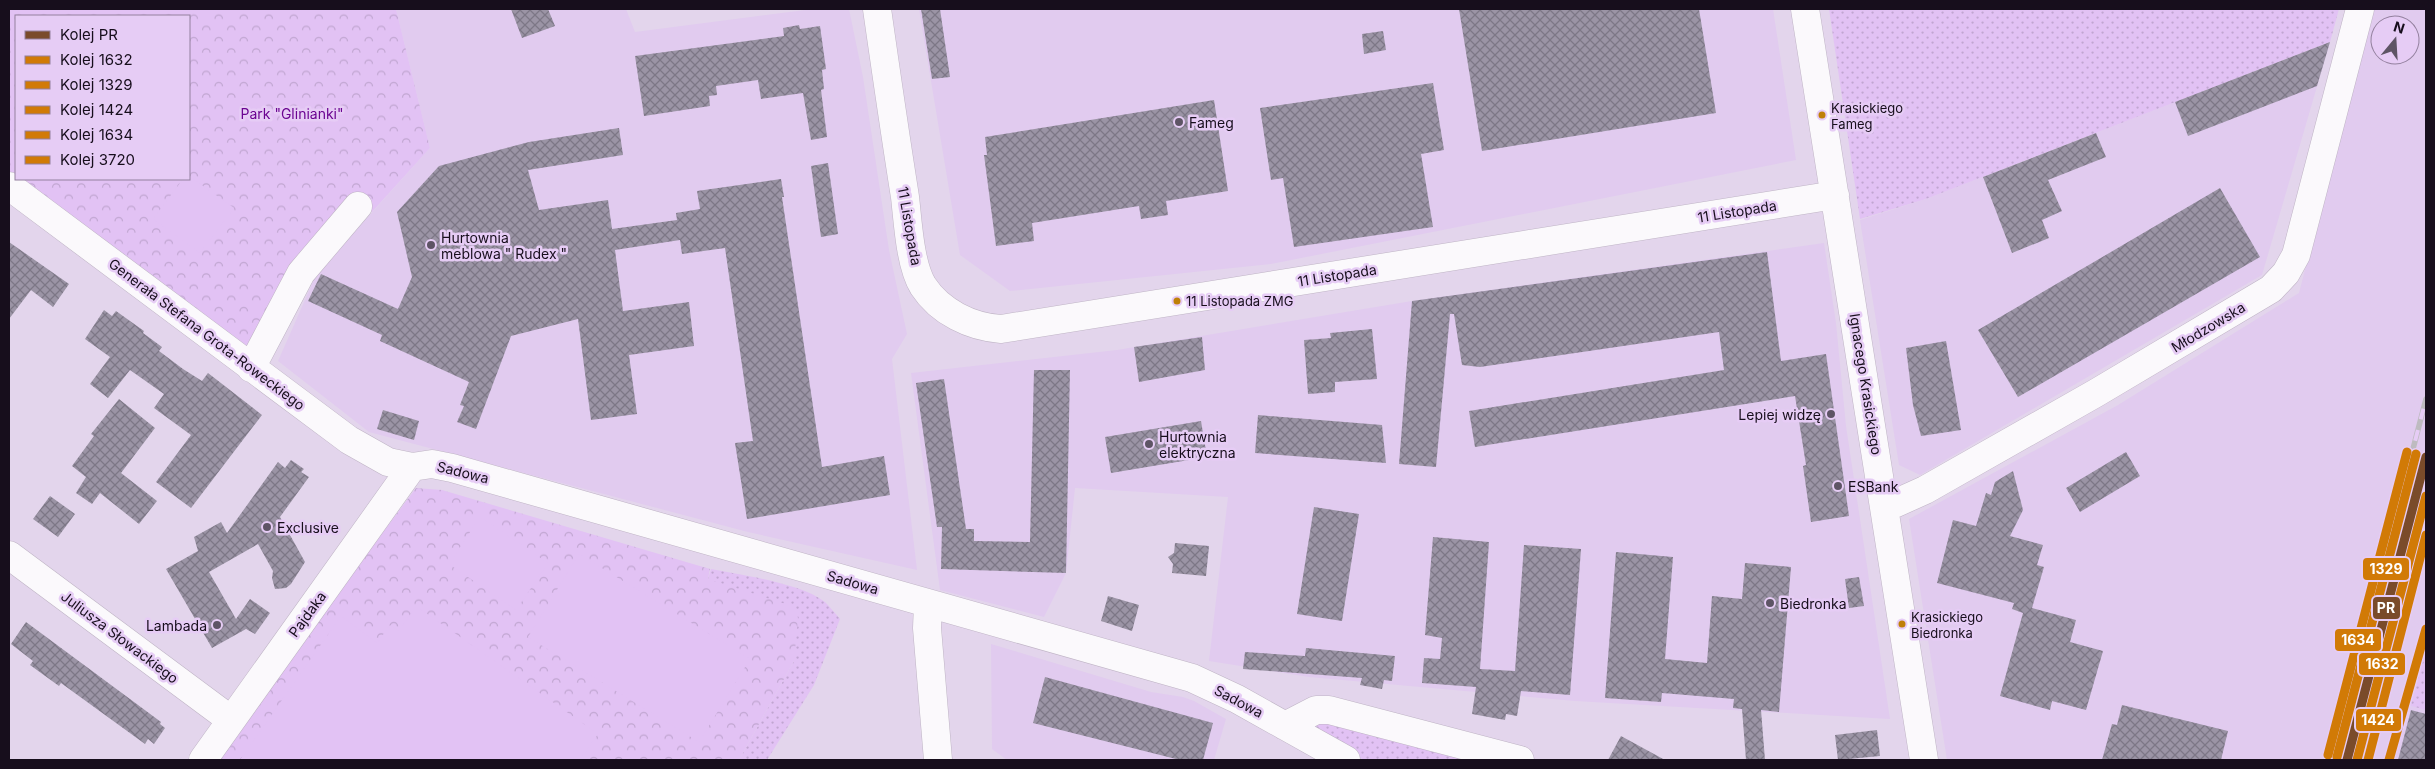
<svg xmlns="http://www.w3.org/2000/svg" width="2435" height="769" viewBox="0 0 2435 769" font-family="Inter,sans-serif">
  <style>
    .built { fill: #e1cbef; fill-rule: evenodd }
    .grass { fill: url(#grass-dots) }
    .park { fill: url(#park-crowns); fill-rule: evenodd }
    .pitch { fill: #e2c2f4 }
    .building { fill: url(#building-cross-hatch) }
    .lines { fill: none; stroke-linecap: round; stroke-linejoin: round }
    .minor-casing { stroke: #bfb4c5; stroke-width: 29 }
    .minor { stroke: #fbf9fc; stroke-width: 28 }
    .rail-casing { stroke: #bebbc0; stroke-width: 5.5 }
    .rail { stroke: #e6ccf5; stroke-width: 4; stroke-dasharray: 11; stroke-linecap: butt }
    .rail-1-casing { stroke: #e6ccf5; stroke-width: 12 }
    .rail-2-casing { stroke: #e6ccf5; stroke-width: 12 }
    .rail-3-casing { stroke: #e6ccf5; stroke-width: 12 }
    .rail-4-casing { stroke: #e6ccf5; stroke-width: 12 }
    .rail-5-casing { stroke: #e6ccf5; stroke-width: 12 }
    .rail-6-casing { stroke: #e6ccf5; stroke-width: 12 }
    .rail-1 { stroke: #7a4b2a; stroke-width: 9 }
    .rail-2 { stroke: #d17a06; stroke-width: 9 }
    .rail-3 { stroke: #d17a06; stroke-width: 9 }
    .rail-4 { stroke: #d17a06; stroke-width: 9 }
    .rail-5 { stroke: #d17a06; stroke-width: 9 }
    .rail-6 { stroke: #d17a06; stroke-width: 9 }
    .bus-dot { fill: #bf8007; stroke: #e6ccf5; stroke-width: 2 }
    .poi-dot { fill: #5e5465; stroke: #e6ccf5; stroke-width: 2 }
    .labels { text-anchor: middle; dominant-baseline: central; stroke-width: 5; stroke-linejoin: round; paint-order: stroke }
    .bus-label { font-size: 13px; fill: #170e1c; stroke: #e6ccf5; text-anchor: start }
    .park-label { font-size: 14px; fill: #6b0491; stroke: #e6ccf5 }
    .poi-label { font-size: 14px; fill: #170e1c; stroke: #e6ccf5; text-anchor: start }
    .street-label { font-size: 14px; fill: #170e1c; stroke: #e6ccf5 }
    .line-badge { stroke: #e6ccf5; stroke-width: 2 }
    .badge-label { font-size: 14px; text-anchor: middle; font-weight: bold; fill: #fff }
  </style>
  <defs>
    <pattern id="grass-dots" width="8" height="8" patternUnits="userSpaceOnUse" patternTransform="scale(1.25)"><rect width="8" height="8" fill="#e2c2f4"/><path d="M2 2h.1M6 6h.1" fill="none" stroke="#c1a6d1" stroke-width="1.8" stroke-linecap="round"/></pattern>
    <pattern id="park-crowns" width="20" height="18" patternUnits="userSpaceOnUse" patternTransform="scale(1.25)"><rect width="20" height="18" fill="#e2c2f4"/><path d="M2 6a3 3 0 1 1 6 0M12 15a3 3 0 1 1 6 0" fill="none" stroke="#c1a6d1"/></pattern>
    <pattern id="building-cross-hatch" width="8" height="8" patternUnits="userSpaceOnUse" patternTransform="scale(1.25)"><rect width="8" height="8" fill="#9b94a5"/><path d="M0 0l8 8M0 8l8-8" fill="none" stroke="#7d7786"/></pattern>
  </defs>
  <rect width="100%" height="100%" fill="#e3d5ec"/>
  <path class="built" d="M396,9H626L635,32L813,9H849L863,77L889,250L907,334L892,359L917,570L748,532L369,432L278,361L316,275L430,148Z
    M919,9H1773L1796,160L1271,264L1010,291L960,255Z
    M2372,9H2426V760H1947L1909,519L2118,405L2299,293ZM2380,25H2410V55H2380Z
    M2330,42L2262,275L1920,475L1899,465L1860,220L1926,199Z
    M1824,243L1836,323L1846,426L1890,719L1575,701L1309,677L1209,661L1228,497L1075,488L1066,573L1044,617L940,590L911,373L1117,350L1412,301Z
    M991,644L1151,692L1183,697L1194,701L1226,719L1214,760H1007L992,749Z"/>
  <path class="grass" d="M1829,9H2339L2330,42L1926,199L1860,219Z
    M711,569C741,575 801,583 825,602C830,607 835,613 840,619L814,685L767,760H739L794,661L708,579Z
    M2426,637V710L2408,705Z
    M1317,720L1494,760H1364L1317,733L1315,726Z"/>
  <path class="park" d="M9,9H396L430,148L372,212L352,198L249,360L9,174ZM16,16H189V179H16Z
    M416,488L442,490L710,569L708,579L795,607L798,618L794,661L739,760H220L340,590Z"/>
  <path class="pitch" d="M189,176L234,208L200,253L153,219L183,179H189Z
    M480,517L548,563L516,610L449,564Z
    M579,554L750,659L699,742L528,637Z
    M416,606L598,734L580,760H240L341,616L377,643L390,625L399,631Z"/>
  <path class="building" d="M511,9H548L555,26L522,38Z
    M921,9H940L950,77L932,79Z
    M1459,9H1699L1716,113L1482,151Z
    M799,25L800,29L820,26L826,69L822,70L824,89L821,90L827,137L811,140L803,93L761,99L758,80L716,86L717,95L709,96L710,106L644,116L635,56L784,36L783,28Z
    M1383,31L1386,50L1364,54L1362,34Z
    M2330,42L2317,86L2188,136L2175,102Z
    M1433,83L1444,150L1421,154L1433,227L1294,247L1283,178L1271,180L1260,108Z
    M1214,100L1228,191L1166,201L1168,215L1141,219L1139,206L1032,223L1034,241L996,246L984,155H987L985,137Z
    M619,128L623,155L528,170L539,210L608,200L612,229L677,220L676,213L700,209L697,191L781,179L784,197H782L822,467L884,456L890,495L747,519L735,443L753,441L725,248L682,254L680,240L615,250L623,311L689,302L694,346L629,355L637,414L591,420L578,319L511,336L476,429L457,422L464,406L460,405L469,382L380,341L382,335L308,301L321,274L398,309L412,277L397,212L439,166L529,142Z
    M2096,133L2106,157L2048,180L2062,211L2042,220L2049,238L2012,253L1983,177Z
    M828,163L838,234L821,237L811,166Z
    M2220,188L2260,257L2018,397L1978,330Z
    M9,242L69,284L53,307L31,290L9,319Z
    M1767,252L1781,361L1826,354L1849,516L1811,522L1803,466L1806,465L1795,396L1475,447L1469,411L1724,370L1719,332L1480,367L1462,365L1454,314H1450L1436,467L1399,464L1412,301Z
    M104,310L112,316L116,311L144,331L143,333L162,347L159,351L183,369L202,381L208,373L262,415L191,508L156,482L191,435L154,408L164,394L130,370L108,398L90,384L110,357L85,339Z
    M1372,329L1377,379L1335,382V392L1308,394L1304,340L1331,338L1330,333Z
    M1202,337L1205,370L1139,382L1134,347Z
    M1946,341L1961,430L1921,436L1913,405L1906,348Z
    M1034,370H1070L1066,573L941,569L942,527H937L916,383L944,379L966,529H974V541L1030,542Z
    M119,399L155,428L121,473L157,501L139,524L100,493L92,504L76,493L86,477L72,466L94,436L91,434Z
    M383,410L419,421L414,440L377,429Z
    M1258,415L1382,425L1386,463L1255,453Z
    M1201,421L1207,457L1111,473L1105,437Z
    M2126,452L2140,476L2080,512L2066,488Z
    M291,460L304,469L301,472L309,477L280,517L305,562L291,584L286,588L275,589L272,578L273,571L258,544L209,572L236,619L250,599L270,613L255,634L246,629L212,648L166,569L198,551L194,537L221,522L227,533L278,462L285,468Z
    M2013,471L2023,510L2010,536L2043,545L2037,565L2044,567L2032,608L2076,620L2070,642L2103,651L2086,710L2052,701L2050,710L2000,696L2023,613L2012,609L2014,603L1937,583L1953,520L1976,526L1986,493L1991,495L1995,482Z
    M50,496L75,514L58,537L33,519Z
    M1314,507L1359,514L1342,621L1297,614Z
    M1433,537L1489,542L1480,669L1515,671L1524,545L1581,549L1570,695L1521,691L1517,716L1506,714L1505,720L1472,714L1476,687L1422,683L1424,658L1440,659L1442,638L1425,635Z
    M1175,543L1209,546L1206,576L1172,573L1173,564L1168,557L1174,553Z
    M1616,552L1673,557L1665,659L1707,663L1712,596L1742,599L1745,563L1791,567L1779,712L1761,710L1765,760H1746L1742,709L1733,708L1734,699L1662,693L1661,702L1605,698Z
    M1859,577L1864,606L1849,608L1845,579Z
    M1108,596L1139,605L1132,631L1101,621Z
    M26,622L161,722L160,724L165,728L154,744L148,739L145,744L61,683L59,686L30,665L33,661L11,644Z
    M1306,648L1395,656L1392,681L1384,680L1382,689L1360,685L1362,678L1243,669L1245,652L1305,656Z
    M1045,677L1213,723L1203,760H1180L1033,723Z
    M2122,705L2228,731L2221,760H2102L2112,724L2117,725Z
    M2411,710L2426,714V760H2398Z
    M1877,730L1880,756L1838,760L1835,735Z
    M1621,736L1665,760H1608Z"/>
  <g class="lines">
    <g class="minor-casing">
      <path id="minor" d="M877,9C886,72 895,134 905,197C908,223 910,265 923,286C940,312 971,327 1001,329L1835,195
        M1805,9L1924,760
        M9,186L349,440L388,462L412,467L432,464L452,468L1192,678L1237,699L1346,760
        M251,368L301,273L358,206
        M1885,508L1925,490L2096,393L2271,289L2286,273L2296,255L2360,9
        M9,555L231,720
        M928,604L927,628L938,760
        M1285,726L1316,710H1329L1520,760
        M203,760L412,467"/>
    </g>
    <use href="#minor" class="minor"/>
    <g class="rail-casing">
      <path id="rail" d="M2332,760L2426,399"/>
    </g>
    <use href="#rail" class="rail"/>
    <g class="rail-1-casing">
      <path id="rail-1" d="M2347,760L2426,457"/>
    </g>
    <g class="rail-2-casing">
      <path id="rail-2" d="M2357,760L2426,496"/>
    </g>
    <g class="rail-3-casing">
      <path id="rail-3" d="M2337,757L2416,454"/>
    </g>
    <g class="rail-4-casing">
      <path id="rail-4" d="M2368,760L2426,535"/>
    </g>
    <g class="rail-5-casing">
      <path id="rail-5" d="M2328,755L2407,452"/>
    </g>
    <g class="rail-6-casing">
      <path id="rail-6" d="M2389,760L2426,629"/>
    </g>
    <use href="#rail-1" class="rail-1"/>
    <use href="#rail-2" class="rail-2"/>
    <use href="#rail-3" class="rail-3"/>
    <use href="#rail-4" class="rail-4"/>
    <use href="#rail-5" class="rail-5"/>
    <use href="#rail-6" class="rail-6"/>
  </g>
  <g class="bus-dot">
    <circle cx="1822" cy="115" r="4.5"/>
    <circle cx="1177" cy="301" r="4.5"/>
    <circle cx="1902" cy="624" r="4.5"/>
  </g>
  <g class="poi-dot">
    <circle cx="1179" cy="122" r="5"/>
    <circle cx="431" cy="245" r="5"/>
    <circle cx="1831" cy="414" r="5"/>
    <circle cx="1149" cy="444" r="5"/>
    <circle cx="1838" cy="486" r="5"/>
    <circle cx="267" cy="527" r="5"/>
    <circle cx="1770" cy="603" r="5"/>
    <circle cx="217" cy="625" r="5"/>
  </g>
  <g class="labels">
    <g class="bus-label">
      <text x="1831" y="108">Krasickiego<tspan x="1831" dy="16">Fameg</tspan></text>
      <text x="1186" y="301">11 Listopada ZMG</text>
      <text x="1911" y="617">Krasickiego<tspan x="1911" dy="16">Biedronka</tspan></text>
    </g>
    <g class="park-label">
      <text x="292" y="113">Park "Glinianki"</text>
    </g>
    <g class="poi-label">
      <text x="1189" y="122">Fameg</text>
      <text x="441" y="237">Hurtownia<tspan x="441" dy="16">meblowa " Rudex "</tspan></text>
      <text x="1821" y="414" text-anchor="end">Lepiej widzę</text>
      <text x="1159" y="436">Hurtownia<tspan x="1159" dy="16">elektryczna</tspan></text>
      <text x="1848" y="486">ESBank</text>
      <text x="277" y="527">Exclusive</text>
      <text x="1780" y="603">Biedronka</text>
      <text x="207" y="625" text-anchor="end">Lambada</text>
    </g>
    <g class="street-label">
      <text transform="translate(1737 211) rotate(-9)">11 Listopada</text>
      <text transform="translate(910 226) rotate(80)">11 Listopada</text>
      <text transform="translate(1337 275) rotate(-9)">11 Listopada</text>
      <text transform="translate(2208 327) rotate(-31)">Młodzowska</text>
      <text transform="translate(207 334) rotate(37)">Generała Stefana Grota-Roweckiego</text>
      <text transform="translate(1866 384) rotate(81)">Ignacego Krasickiego</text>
      <text transform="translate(463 472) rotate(14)">Sadowa</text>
      <text transform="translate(853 582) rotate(16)">Sadowa</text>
      <text transform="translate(307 614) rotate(-54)">Pajdaka</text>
      <text transform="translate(120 637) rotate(37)">Juliusza Słowackiego</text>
      <text transform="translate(1239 701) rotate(28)">Sadowa</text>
    </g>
  </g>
  <g class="line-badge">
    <rect x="2362" y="557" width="48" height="24" rx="5" fill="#d17a06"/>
    <rect x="2372" y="596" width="29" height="24" rx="5" fill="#7a4b2a"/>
    <rect x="2334" y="628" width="48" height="24" rx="5" fill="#d17a06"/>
    <rect x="2358" y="652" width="48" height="24" rx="5" fill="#d17a06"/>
    <rect x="2355" y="708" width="47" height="24" rx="5" fill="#d17a06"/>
  </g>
  <g class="badge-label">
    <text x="2386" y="574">1329</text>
    <text x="2386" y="613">PR</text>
    <text x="2358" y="645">1634</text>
    <text x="2382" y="669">1632</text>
    <text x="2378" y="725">1424</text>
  </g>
  <rect width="2435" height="769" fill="none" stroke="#170e1c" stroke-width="20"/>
  <rect x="15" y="15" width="175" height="165" fill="#e6ccf5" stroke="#93809e"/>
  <rect x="25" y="31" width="25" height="8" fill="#7a4b2a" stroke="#93809e"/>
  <text x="60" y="40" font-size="15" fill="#170e1c">Kolej PR</text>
  <rect x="25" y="56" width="25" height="8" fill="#d17a06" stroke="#93809e"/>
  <text x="60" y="65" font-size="15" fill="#170e1c">Kolej 1632</text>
  <rect x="25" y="81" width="25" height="8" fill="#d17a06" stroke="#93809e"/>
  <text x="60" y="90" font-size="15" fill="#170e1c">Kolej 1329</text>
  <rect x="25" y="106" width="25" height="8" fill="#d17a06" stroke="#93809e"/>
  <text x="60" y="115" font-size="15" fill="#170e1c">Kolej 1424</text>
  <rect x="25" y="131" width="25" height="8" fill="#d17a06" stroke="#93809e"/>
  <text x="60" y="140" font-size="15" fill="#170e1c">Kolej 1634</text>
  <rect x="25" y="156" width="25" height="8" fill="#d17a06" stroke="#93809e"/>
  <text x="60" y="165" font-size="15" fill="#170e1c">Kolej 3720</text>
  <g transform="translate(2395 40) rotate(18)"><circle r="24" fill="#e6ccf5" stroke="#93809e"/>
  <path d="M0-4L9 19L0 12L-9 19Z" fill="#5e5465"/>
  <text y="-8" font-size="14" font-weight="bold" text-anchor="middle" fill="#170e1c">N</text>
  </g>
</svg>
